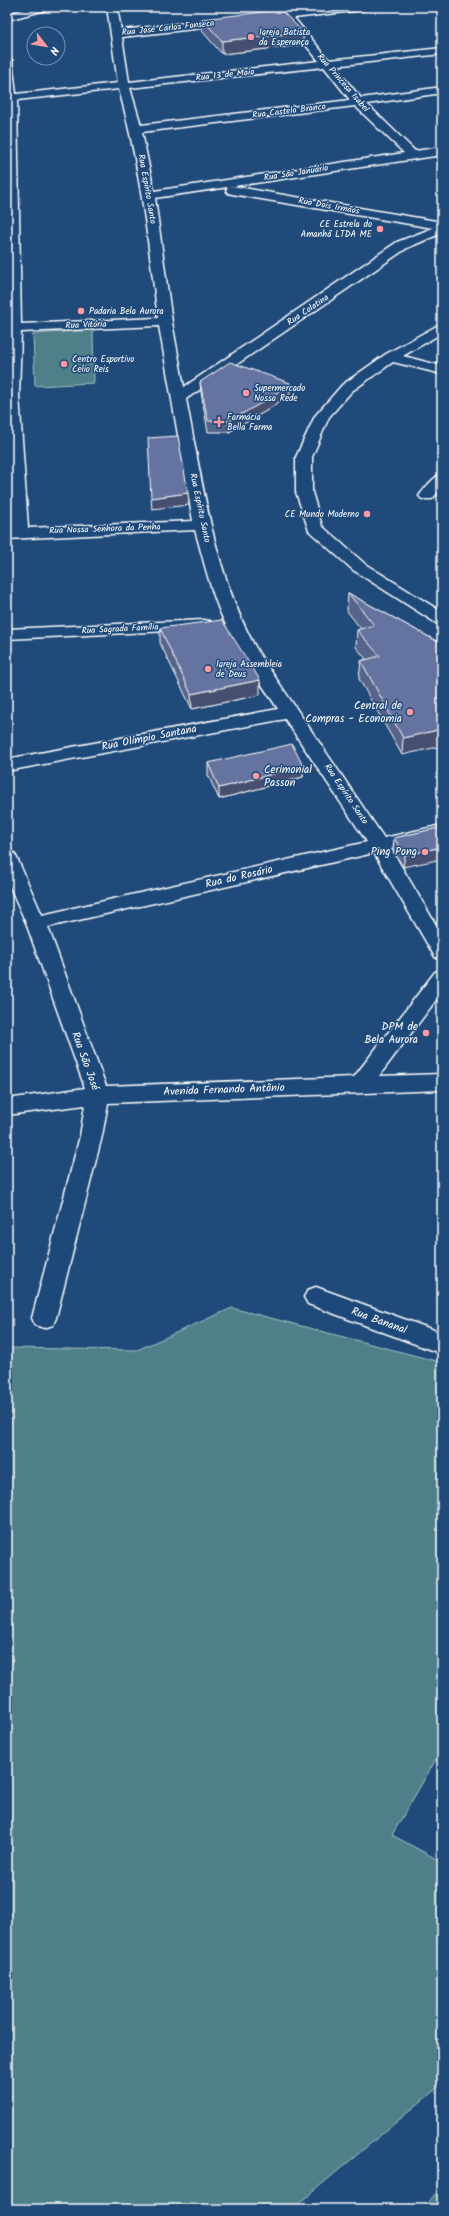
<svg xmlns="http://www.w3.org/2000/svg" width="449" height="2216" viewBox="0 0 449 2216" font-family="Kalam,sans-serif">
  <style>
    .green { fill: #50808a; stroke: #a8c0c4 }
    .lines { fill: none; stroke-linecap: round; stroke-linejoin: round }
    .minor-casing { stroke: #fff; stroke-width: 3 }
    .minor { fill: #1f4a7a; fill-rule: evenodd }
    .wall { fill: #57638a; stroke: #fff }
    .shaded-wall { fill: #475070; stroke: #fff }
    .building { fill: #6573a0; stroke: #fff }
    .poi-dot { fill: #ff9aa2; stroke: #1f4a7a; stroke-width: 1.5 }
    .labels { text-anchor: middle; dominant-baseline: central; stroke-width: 3; stroke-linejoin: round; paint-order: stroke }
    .far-street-label { font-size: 9px; fill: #fff; stroke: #1f4a7a }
    .far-poi-label { font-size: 9px; fill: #fff; stroke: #1f4a7a; text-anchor: start }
    .poi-label { font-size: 11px; fill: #fff; stroke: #1f4a7a; text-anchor: end }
    .street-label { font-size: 11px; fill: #fff; stroke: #1f4a7a }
  </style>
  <rect width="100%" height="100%" fill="#1f4a7a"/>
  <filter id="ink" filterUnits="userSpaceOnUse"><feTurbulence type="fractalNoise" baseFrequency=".025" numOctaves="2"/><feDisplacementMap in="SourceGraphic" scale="8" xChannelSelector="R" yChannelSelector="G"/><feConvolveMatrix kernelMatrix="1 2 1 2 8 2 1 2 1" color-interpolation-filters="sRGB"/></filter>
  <g filter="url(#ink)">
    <path class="green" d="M93,330L94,383L35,386L33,334Z
      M232,1308L440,1362L442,1367V1749L392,1835L442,1862V2084L292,2209H7V1348L137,1350Z
      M442,2187V2209H421Z"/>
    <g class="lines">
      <g class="minor-casing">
        <path id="minor" d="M34,7H51L50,9L7,20V14Z
          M107,7H117L121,30L280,13V10L284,9L289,12L335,7H368L363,10L294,18L329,60L442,48V54L334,66L361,98L442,87V93L367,104L415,151L442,147V155L155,198L172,322L184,387L397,242L433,228L232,194L228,193L226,190L228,187L232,186L442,222V233L407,248L186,399C203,486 214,574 258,652L384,838L442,825V837L391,849L442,935V959L435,957L374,853L48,927L106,1086L354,1077L435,972L442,970V992L379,1076L442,1074V1090L108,1103L102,1136L56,1318L53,1325L44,1328L35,1325L32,1318L80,1136L85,1105L7,1115V1099L85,1088L26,923L7,880V852L14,853L17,858L42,915L367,842L285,719L7,771V759L278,709C260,681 239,654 225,623C211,594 204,561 195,530L7,539V529H12L7,436V57L12,60L16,94L118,83ZM284,19L319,61L129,82L122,37ZM324,67L350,100L141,125L130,88ZM119,89C140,165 148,241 158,318L21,324L17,100ZM355,106L404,153L154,191L142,132ZM159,326L193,521L28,528L19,395L21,332Z
          M442,323V333L403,356L442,366V374L393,362L352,391L329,417L312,457V492L322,526L365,564L442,612V624L436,623L353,570L309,531L296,492V457L315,416L342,385L386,354Z
          M442,474V488L432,499H422L419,496C425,488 433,477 442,474Z
          M204,620L210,621L212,625L210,629L7,639V629Z
          M316,1287L442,1333V1354L308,1304L304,1297L308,1290Z"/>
      </g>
      <use href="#minor" class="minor"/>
    </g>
    <path class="wall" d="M202,19L303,32V45L222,54L202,31Z
      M200,382L290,394L266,411L229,432H208L201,393Z
      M348,593L442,644L402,755L359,679L361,661L366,659L356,647L357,630L361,629L347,611Z
      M160,628L260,695L192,709L160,643Z
      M208,763L303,766V777L219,799L208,775Z
      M442,827L403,867L393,850L394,838Z"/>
    <path class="shaded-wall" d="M303,32V45L222,54V41Z
      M290,383V394L266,411L229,432V421Z
      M188,493L189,505L152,509L151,498Z
      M260,680V695L192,709L191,694Z
      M442,729V746L402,755L403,738Z
      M303,766V777L219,799V788Z
      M442,847V859L403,867L405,855Z"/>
    <path class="building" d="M281,10L303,32L222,41L202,19Z
      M230,362L290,383L267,400L229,421H208L200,382Z
      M178,436L188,493L151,498L148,438Z
      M348,593L442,644V729L403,738L361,661L380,656L357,630L374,625Z
      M222,620L260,680L191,694L160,628Z
      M292,744L303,766L219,788L208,763Z
      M442,827V847L405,855L394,838Z"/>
  </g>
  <g class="poi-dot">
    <circle cx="251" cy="37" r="4"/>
    <circle cx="380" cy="229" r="4"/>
    <circle cx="81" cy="311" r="4"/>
    <circle cx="64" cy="364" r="4"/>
    <circle cx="246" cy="393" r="4"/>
    <path d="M217 416h4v4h4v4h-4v4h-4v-4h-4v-4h4z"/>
    <circle cx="367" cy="514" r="4"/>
    <circle cx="208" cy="669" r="4"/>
    <circle cx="410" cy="712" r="4"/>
    <circle cx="256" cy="776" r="4"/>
    <circle cx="425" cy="852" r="4"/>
    <circle cx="426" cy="1033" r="4"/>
  </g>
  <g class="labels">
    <g class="far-street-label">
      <text transform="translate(168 28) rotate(-6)">Rua José Carlos Fonseca</text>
      <text transform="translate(225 75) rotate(-6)">Rua 13 de Maio</text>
      <text transform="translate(343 83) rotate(49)">Rua Princesa Isabel</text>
      <text transform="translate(289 111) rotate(-7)">Rua Castelo Branco</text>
      <text transform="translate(296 173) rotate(-9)">Rua São Januário</text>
      <text transform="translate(147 189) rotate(80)">Rua Espírito Santo</text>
      <text transform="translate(329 206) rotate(10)">Rua Dois Irmãos</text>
      <text transform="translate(308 310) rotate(-34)">Rua Colatina</text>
      <text transform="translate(86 325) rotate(-2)">Rua Vitória</text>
      <text transform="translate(200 508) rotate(78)">Rua Espírito Santo</text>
      <text transform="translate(105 529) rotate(-2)">Rua Nossa Senhora da Penha</text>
      <text transform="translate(120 629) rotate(-3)">Rua Sagrada Família</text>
      <text transform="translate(346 794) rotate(56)">Rua Espírito Santo</text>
    </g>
    <g class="far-poi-label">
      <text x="259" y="32">Igreja Batista<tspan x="259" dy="10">da Esperança</tspan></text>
      <text x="372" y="224" text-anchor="end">CE Estrela do<tspan x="372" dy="10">Amanhã LTDA ME</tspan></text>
      <text x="89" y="311">Padaria Bela Aurora</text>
      <text x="72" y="359">Centro Esportivo<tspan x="72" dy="10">Celio Reis</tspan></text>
      <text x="254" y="388">Supermercado<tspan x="254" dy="10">Nossa Rede</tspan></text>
      <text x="227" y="417">Farmácia<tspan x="227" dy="10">Bella Farma</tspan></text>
      <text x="359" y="514" text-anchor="end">CE Mundo Moderno</text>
      <text x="216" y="664">Igreja Assembleia<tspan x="216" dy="10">de Deus</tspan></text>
    </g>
    <g class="poi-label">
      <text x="402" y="706">Central de<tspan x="402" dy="13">Compras - Economia</tspan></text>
      <text x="264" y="770" text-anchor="start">Cerimonial<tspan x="264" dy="13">Passon</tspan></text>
      <text x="417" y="852">Ping Pong</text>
      <text x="418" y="1027">DPM de<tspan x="418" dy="13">Bela Aurora</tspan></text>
    </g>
    <g class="street-label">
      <text transform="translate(149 738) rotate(-11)">Rua Olímpio Santana</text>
      <text transform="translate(239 877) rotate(-13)">Rua do Rosário</text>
      <text transform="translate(85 1061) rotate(70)">Rua São José</text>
      <text transform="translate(224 1090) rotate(-2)">Avenida Fernando Antônio</text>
      <text transform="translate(379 1321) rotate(20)">Rua Bananal</text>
    </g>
  </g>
  <rect width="449" height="2216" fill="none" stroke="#1f4a7a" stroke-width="24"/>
  <rect x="12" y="12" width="425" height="2192" fill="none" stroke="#fff" stroke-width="1.5" filter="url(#ink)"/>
  <g transform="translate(46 46) rotate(121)"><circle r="19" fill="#1f4a7a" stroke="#7992af"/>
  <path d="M0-3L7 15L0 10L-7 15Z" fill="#ff9aa2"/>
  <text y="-6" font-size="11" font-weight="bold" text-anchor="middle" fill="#ffffff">N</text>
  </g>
</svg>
